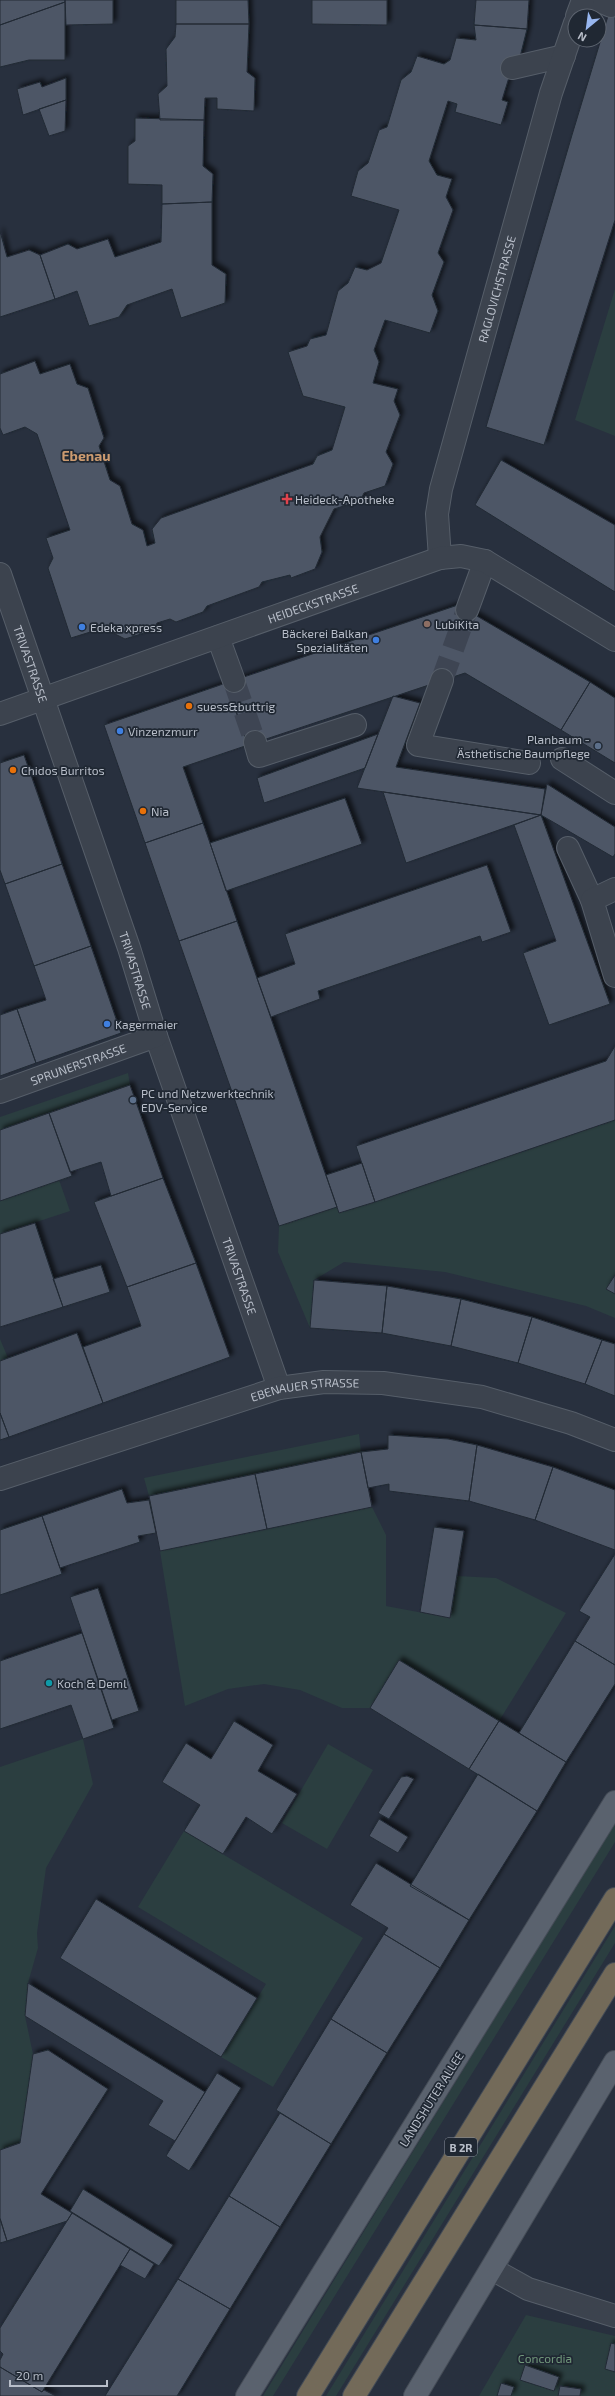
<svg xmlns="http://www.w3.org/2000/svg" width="615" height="2396" viewBox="0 0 615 2396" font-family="'Exo 2',sans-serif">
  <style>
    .green { fill: #2b3e40 }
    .building { fill: #4e5766; stroke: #222a35; filter: url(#shadow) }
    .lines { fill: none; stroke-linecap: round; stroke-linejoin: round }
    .minor-tunnel { stroke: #3e4553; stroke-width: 22; stroke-dasharray: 22 11; stroke-linecap: butt }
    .minor-casing { stroke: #565e69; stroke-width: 24 }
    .major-casing { stroke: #454c57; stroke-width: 24 }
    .highway-casing { stroke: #434b56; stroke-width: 24 }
    .minor { stroke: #3c434e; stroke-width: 22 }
    .major { stroke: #5a626e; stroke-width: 22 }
    .highway { stroke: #736a59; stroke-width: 22 }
    .health-dot { fill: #e0444e; stroke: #202833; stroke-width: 1.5 }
    .education-dot { fill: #8d6e63; stroke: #202833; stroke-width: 1.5 }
    .shop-dot { fill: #3f7fe0; stroke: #202833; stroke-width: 1.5 }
    .food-dot { fill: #e8710a; stroke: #202833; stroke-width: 1.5 }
    .service-dot { fill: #5c6f8a; stroke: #202833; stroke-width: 1.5 }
    .culture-dot { fill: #0f9aa8; stroke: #202833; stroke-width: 1.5 }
    .labels { text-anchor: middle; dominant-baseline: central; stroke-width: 3.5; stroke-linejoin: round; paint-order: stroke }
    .shield { fill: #202833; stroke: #8a919c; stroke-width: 1 }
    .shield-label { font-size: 11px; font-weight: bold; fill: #b8bec9 }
    .street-label { font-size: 12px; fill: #b8bec9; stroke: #202833 }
    .poi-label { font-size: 12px; fill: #b8bec9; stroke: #202833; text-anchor: start }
    .park-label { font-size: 12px; fill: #71977b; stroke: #202833 }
    .quarter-label { font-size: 14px; font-weight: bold; fill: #cc9b70; stroke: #202833 }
  </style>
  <defs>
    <filter id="shadow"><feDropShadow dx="3.5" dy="-3.5" stdDeviation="2" flood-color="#0009"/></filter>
  </defs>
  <rect width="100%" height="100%" fill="#28303e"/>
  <path class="green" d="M615,289V436L575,420Z
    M128,1073L130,1085L0,1130V1117Z
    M615,1120V1318L586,1306L445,1272L344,1262L314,1280L310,1328L278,1252L279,1226L337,1207L339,1213L375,1202Z
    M59,1180L70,1211L0,1234V1201Z
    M0,1339L8,1358L0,1361Z
    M359,1434L361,1452L149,1496L144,1478Z
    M372,1507L386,1535V1606L450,1618L457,1576L496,1578L566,1613L499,1721L399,1660L370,1708H342L300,1690L264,1684L228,1689L185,1706L160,1551Z
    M83,1739L93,1784L46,1868L37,1933L38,1948L28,1983L25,2016L33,2054L20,2143L0,2150V1767Z
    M328,1744L373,1770L327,1849L282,1823Z
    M615,1822V1842L273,2396H263Z
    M184,1831L363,1938L273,2087L221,2057L266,1984L138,1907Z
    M615,1926V1943L336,2396H326Z
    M526,2315L615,2336V2396H479Z"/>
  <path class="building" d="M0,0H65V2L0,25Z
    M65,0H113V24L66,25Z
    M176,0H248L249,24H176Z
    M312,0H387V25L312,24Z
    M476,0H529L527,29L474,25Z
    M615,0V220L544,445L486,427L572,135L611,6Z
    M65,2V60H29L0,67V25Z
    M176,24H249L247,72L255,78L254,111L217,109V98H205L204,120H160L158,94L167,86L166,49L175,37Z
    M474,25L527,29L520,57L515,58L502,100L508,102L501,125L455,112L457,104L448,101L429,161L437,175L452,179L446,197L453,210L438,253L444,262L432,295L438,311L430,333L385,320L374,350L379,362L373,383L398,389L394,401L400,415L386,452L393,464L385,486L364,493L360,501L334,509L320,537L322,552L315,569L291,578L290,575L262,582L259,587L207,606L203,612L176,622L170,619L157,623L154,630L125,639L103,628L71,638L48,568L53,558L46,538L70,530L37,434L25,427L3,435L0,428V374L35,361L40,374L70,364L77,384L88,388L104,438L99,446L110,480L120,486L132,524L143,530L147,546L155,543L152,529L161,518L313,464L317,456L332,450L345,407L303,396L288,352L307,346L310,339L326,335L338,291L348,283L355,267L367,270L381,263L399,210L351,196L358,171L368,163L379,130L387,127L401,80L411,72L417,56L444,64L450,60L456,38L476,40Z
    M66,78V100L23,115L17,89L40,82L42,87Z
    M66,100L65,131L49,136L39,109Z
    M135,118L204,120L203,166L213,174L212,202L162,204V185L128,184V146L135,141Z
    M212,202V265L226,274L225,303L181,318L172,289L127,305L119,317L89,326L77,291L55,299L40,255L68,244L77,249L108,239L115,257L161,242L162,204Z
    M0,231L7,257L29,250L40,255L55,299L0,317Z
    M501,460L615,525V592L475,505Z
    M458,605L590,682L561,730L465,673L248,745L226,683Z
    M590,682L615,698V763L561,730Z
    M226,683L248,745L183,767L203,823L145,843L104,725Z
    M393,696L420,703L396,767L545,789L541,815L357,788Z
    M378,734L365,768L264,803L257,778Z
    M24,755L62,864L5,884L0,870V763Z
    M547,784L615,827V854L613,857L541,815Z
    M383,792L541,815L406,863Z
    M345,798L362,844L226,891L210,843Z
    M541,815L610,1004L549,1025L523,953L556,941L514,825Z
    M203,823L237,921L179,941L145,843Z
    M62,864L91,946L34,966L5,884Z
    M487,865L511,932L482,942L480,936L318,991L320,999L271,1017L257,978L295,964L285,934Z
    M237,921L337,1207L279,1226L179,941Z
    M91,946L121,1033L36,1063L17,1009L46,1000L34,966Z
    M17,1009L36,1063L0,1076V1015Z
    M615,1046V1120L375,1202L356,1146L606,1061Z
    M130,1085L163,1178L111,1196L101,1162L70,1172L49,1113Z
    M49,1113L72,1176L0,1201V1130Z
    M362,1163L375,1202L339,1213L326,1175Z
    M163,1178L196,1263L127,1287L94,1202Z
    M35,1223L63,1307L0,1327V1234Z
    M196,1263L230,1357L103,1403L83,1347L141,1326L127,1287Z
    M101,1265L110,1292L63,1307L53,1279Z
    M615,1275V1294L606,1289Z
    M314,1280L387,1286L382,1333L310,1328Z
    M387,1286L461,1299L451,1346L382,1333Z
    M461,1299L532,1317L518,1363L451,1346Z
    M532,1317L602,1340L585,1384L518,1363Z
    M77,1333L103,1403L9,1437L0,1413V1361Z
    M602,1340L615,1344V1396L585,1384Z
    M0,1413L9,1437L0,1440Z
    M388,1435L448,1439L477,1445L469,1501L389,1491V1484L368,1488L361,1452L388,1449Z
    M477,1445L553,1467L535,1520L469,1501Z
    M361,1452L372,1507L267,1529L255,1474Z
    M553,1467L615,1490V1550L535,1520Z
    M255,1474L267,1529L160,1551L149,1496Z
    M122,1489L127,1503L149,1500L156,1533L138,1536L140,1542L60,1568L42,1516Z
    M42,1516L62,1574L0,1595V1530Z
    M434,1527L464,1531L450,1618L420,1612Z
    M615,1554V1665L575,1641L590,1617L579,1611Z
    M98,1588L139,1711L112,1720L70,1597Z
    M82,1633L114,1728L83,1739L71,1705L0,1729V1661Z
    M575,1641L615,1665V1684L566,1762L519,1733Z
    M399,1660L499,1721L469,1769L370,1708Z
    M234,1721L273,1745L258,1771L297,1794L272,1834L246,1817L223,1854L184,1831L200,1805L162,1782L186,1743L211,1759Z
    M499,1721L566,1762L537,1811L469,1769Z
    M478,1774L537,1811L469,1920L410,1886Z
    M407,1776L414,1779L389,1819L378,1813L401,1777Z
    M379,1819L408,1837L398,1853L369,1836Z
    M376,1863L469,1920L440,1968L384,1934L388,1928L350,1905Z
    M96,1899L257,1998L221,2057L60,1958Z
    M384,1934L440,1968L387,2053L331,2019Z
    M28,1983L205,2092L175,2141L148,2125L163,2101L25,2016Z
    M331,2019L387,2053L331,2144L276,2110Z
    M48,2050L108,2089L41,2194L72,2213L67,2221L7,2241L0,2218V2150L20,2143L33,2054Z
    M217,2073L241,2088L189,2171L166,2156Z
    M280,2113L331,2144L280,2227L229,2196Z
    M83,2189L173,2245L159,2266L70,2211Z
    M229,2196L280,2227L230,2309L178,2279Z
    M72,2213L130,2249L42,2392L0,2367V2360L3,2354L0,2351V2328Z
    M0,2219L7,2241L0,2243Z
    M130,2249L154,2264L145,2279L120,2265Z
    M178,2279L230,2309L177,2396H105Z
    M611,2343L615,2344V2372L605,2369Z
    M525,2365L559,2377L554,2391L520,2380Z
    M0,2367L42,2392L44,2390L56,2396H0Z
    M501,2383L514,2387L511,2396H497Z
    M560,2386L581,2389L580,2396H558Z"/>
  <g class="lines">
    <path class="minor-tunnel" d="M442,680L467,610
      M234,681L255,742"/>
    <g class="minor-casing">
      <g id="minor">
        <path d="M597,0L611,6"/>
        <path d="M577,16L583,0"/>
        <path d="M512,68L564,56"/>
        <path id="s1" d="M440,558L437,514L441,489L551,93L575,23"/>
        <path id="s2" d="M0,574L129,948L156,1036L279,1388"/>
        <path d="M467,610L485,561"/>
        <path d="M218,637L234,681"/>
        <path d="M442,680L418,745L529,763"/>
        <path id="s3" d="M0,714L440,558L461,556L485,561L615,640"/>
        <path d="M255,742L259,756L355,725"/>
        <path d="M562,759L615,793"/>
        <path d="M568,848L592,900"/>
        <path d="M615,889L592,900L615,976"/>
        <path id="s4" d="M0,1092L156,1036"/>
        <path id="s5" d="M0,1479L279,1388L324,1382L383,1383L482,1397L571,1423L615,1440"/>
        <path d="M492,2269L528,2289L615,2316"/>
      </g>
    </g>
    <g class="major-casing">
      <path id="major" d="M247,2396L615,1802
        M415,2396L615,2062"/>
    </g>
    <g class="highway-casing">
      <path id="highway" d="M308,2396L615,1899
        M354,2396L615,1974"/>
    </g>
    <use href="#minor" class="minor"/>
    <use href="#major" class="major"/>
    <use href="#highway" class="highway"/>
  </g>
  <path class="health-dot" d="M285 493h4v4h4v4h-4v4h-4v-4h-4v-4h4z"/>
  <circle class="education-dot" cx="427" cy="624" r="4"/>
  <g class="shop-dot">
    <circle cx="82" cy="627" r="4"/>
    <circle cx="376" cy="640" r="4"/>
    <circle cx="120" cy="731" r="4"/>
    <circle cx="107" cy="1024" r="4"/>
  </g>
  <g class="food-dot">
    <circle cx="189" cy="706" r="4"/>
    <circle cx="13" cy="770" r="4"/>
    <circle cx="143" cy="811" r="4"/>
  </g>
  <g class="service-dot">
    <circle cx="598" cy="746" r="4"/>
    <circle cx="133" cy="1100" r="4"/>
  </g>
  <circle class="culture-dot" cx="49" cy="1683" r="4"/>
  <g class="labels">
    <rect class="shield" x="445" y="2138" width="32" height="18" rx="3"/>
    <g class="shield-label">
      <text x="461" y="2147">B 2R</text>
    </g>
    <g class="street-label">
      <text stroke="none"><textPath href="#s1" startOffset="277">RAGLOVICHSTRASSE</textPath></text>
      <text stroke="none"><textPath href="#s3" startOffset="332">HEIDECKSTRASSE</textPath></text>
      <text stroke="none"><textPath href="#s2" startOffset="95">TRIVASTRASSE</textPath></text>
      <text stroke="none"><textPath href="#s2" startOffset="419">TRIVASTRASSE</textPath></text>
      <text stroke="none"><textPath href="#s4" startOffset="83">SPRUNERSTRASSE</textPath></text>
      <text stroke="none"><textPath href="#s2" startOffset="742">TRIVASTRASSE</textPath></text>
      <text stroke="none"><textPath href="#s5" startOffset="319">EBENAUER STRASSE</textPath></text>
      <text transform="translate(431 2099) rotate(-58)">LANDSHUTER ALLEE</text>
    </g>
    <g class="poi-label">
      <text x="295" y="499">Heideck-Apotheke</text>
      <text x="435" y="624">LubiKita</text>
      <text x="90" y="627">Edeka xpress</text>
      <text x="368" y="633" text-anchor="end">Bäckerei Balkan<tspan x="368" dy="14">Spezialitäten</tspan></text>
      <text x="197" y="706">suess&amp;buttrig</text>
      <text x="128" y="731">Vinzenzmurr</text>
      <text x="590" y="739" text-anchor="end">Planbaum -<tspan x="590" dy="14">Ästhetische Baumpflege</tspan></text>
      <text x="21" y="770">Chidos Burritos</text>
      <text x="151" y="811">Nia</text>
      <text x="115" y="1024">Kagermaier</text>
      <text x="141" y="1093">PC und Netzwerktechnik<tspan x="141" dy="14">EDV-Service</tspan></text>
      <text x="57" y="1683">Koch &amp; Deml</text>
    </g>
    <g class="park-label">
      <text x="545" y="2358">Concordia</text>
    </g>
    <g class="quarter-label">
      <text x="86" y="455">Ebenau</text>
    </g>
  </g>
  <g transform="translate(587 28) rotate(209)"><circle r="19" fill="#202833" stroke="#5d646f"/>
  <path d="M0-3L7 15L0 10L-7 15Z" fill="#97b6ef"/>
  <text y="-6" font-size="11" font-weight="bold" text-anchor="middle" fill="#b8bec9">N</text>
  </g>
  <path d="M10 2380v6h97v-6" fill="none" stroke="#b8bec9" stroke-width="2"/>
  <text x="16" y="2380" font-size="12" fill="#b8bec9" stroke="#202833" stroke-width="3" paint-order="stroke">20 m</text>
</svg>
